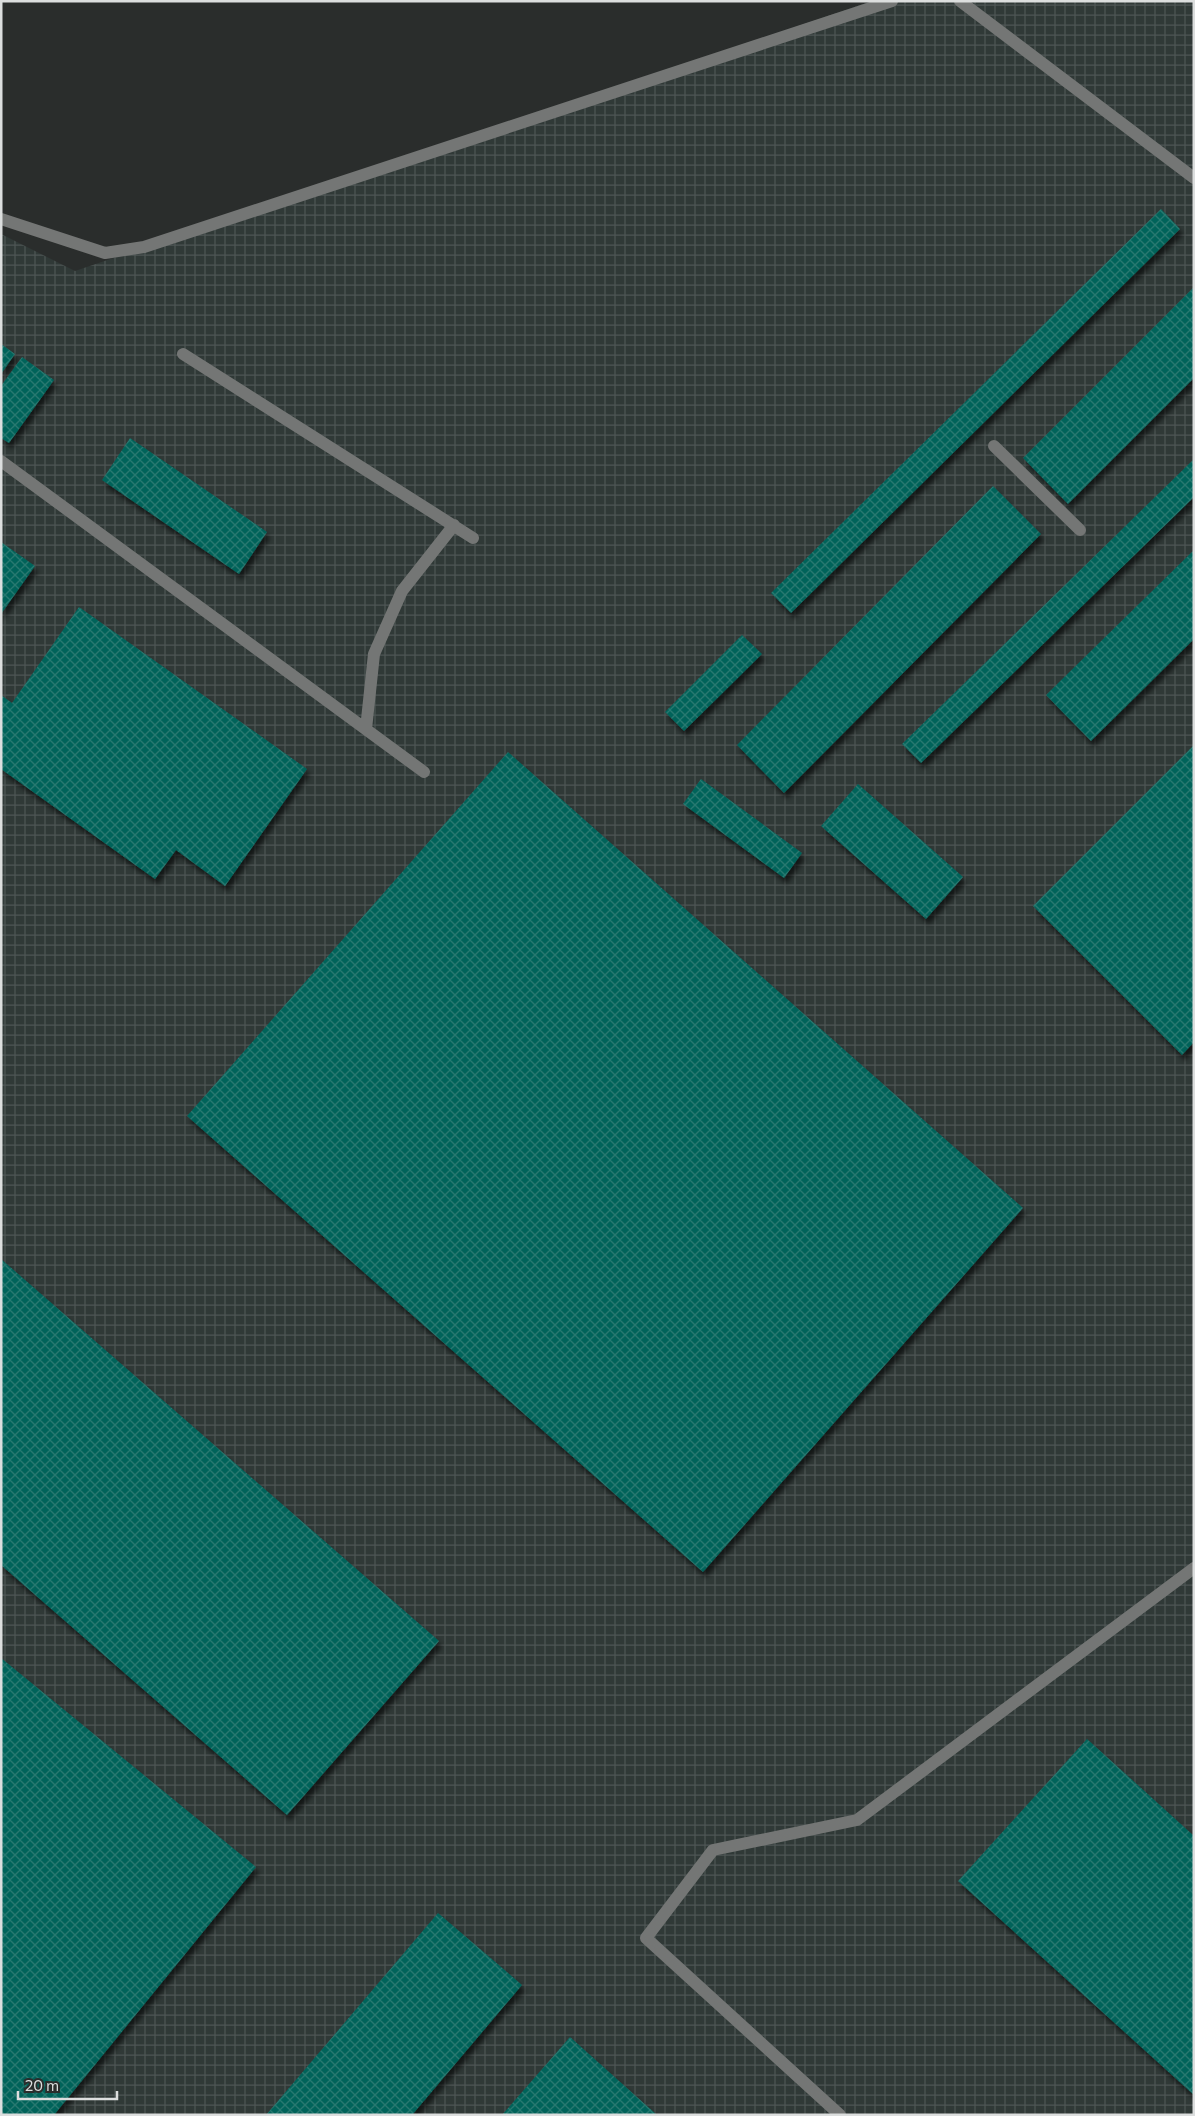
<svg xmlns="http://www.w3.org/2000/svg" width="1195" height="2116" viewBox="0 0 1195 2116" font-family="Commissioner,sans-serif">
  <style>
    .industrial { fill: url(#industrial-grid) }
    .building { fill: url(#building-cross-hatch); filter: url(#shadow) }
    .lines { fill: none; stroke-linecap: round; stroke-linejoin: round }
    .minor { stroke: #747675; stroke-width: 12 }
  </style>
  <defs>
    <pattern id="industrial-grid" width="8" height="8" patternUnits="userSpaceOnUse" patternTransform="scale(1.25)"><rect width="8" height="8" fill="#303937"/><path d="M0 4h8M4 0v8" fill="none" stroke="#4d5554"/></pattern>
    <pattern id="building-cross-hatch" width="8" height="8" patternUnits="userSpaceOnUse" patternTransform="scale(1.25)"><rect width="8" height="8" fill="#03635a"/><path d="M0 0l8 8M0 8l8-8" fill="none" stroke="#277971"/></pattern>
    <filter id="shadow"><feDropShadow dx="3" dy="5.5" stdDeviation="2.5" flood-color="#0009"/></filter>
  </defs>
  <rect width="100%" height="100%" fill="#2a2d2c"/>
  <path class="industrial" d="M872,1H1194V2115H1V234L75,271Z"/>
  <path class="building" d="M1161,209L1180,229L791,613L771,593Z
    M1194,287V378L1068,504L1023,458Z
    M1,344L15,354L1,374Z
    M22,357L54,380L9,443L1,438V386Z
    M130,438L267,532L239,574L102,480Z
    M1194,459V497L921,763L902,744Z
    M993,486L1041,534L784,793L737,745Z
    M1,542L35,566L1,614Z
    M1194,550V639L1091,741L1046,695Z
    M79,607L307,769L225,886L176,850L155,879L1,769V695L12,703Z
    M742,635L762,654L684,731L665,712Z
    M1194,745V1042L1182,1055L1033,906Z
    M508,752L1023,1208L703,1572L187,1116Z
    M701,779L802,853L784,878L683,804Z
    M858,784L963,877L926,919L821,826Z
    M1,1259L439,1641L287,1815L1,1565Z
    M1,1658L256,1867L54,2115H1Z
    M1087,1739L1194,1836V2095L958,1881Z
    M438,1913L522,1985L412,2115H266Z
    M570,2037L657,2115H502Z"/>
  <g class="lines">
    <path class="minor" d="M960,1L1194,178
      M1,219L105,253L144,247L892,1
      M183,354L473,538
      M994,446L1080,530
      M1,461L424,772
      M366,729L374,654L402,591L454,525
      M840,2115L646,1938L713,1850L857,1820L1194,1568"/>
  </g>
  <rect width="1195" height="2116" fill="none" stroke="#dcdede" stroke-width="5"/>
  <path d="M18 2091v8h99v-8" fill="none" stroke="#dcdede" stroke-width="2.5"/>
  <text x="25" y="2091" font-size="15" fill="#dcdede" stroke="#2a2d2c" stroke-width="4" paint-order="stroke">20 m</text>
</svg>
